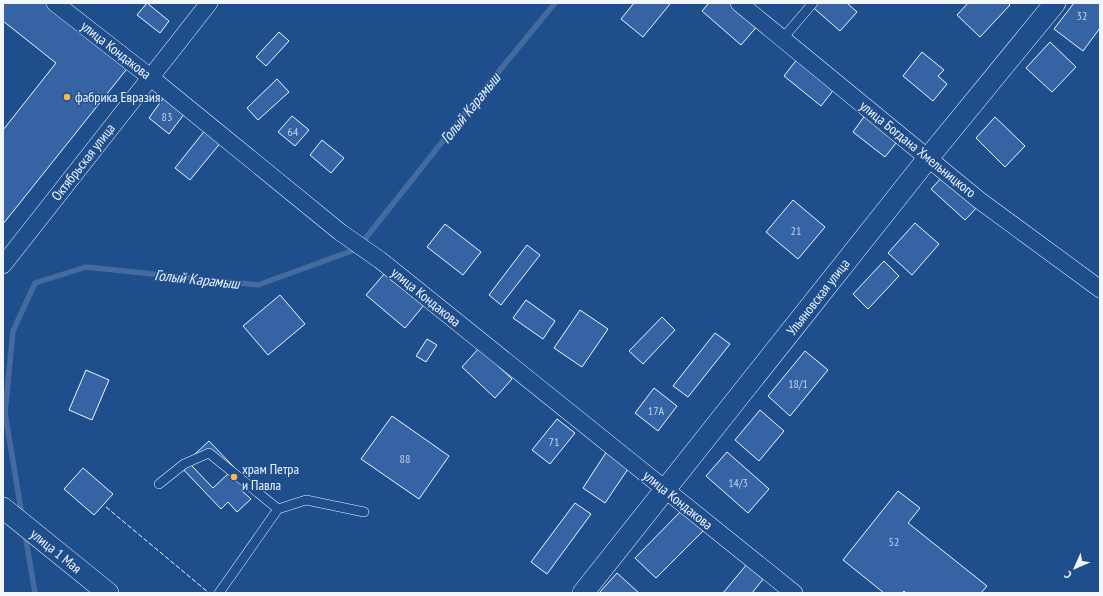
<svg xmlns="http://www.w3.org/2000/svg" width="1103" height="596" viewBox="0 0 1103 596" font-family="'PT Sans Narrow',sans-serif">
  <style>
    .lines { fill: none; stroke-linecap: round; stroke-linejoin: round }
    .stream { stroke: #446ba0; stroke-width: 5.5 }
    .building { fill: #3563a3; stroke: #f2f6ff; fill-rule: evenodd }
    .service-casing { stroke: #f2f6ff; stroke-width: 10 }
    .minor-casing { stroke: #f2f6ff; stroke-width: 18 }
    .tertiary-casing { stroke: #f2f6ff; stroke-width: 22 }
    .service { stroke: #1f4e8c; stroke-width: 9 }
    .minor { stroke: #1f4e8c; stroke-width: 17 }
    .tertiary { stroke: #1f4e8c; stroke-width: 21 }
    .fence { stroke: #f2f6ff; stroke-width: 1; stroke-dasharray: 5 2; stroke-linecap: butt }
    .poi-dot { fill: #ffb74d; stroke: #1f4e8c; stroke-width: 1.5 }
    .labels { text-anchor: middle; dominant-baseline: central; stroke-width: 3; stroke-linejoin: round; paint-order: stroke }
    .number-label { font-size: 12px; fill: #c3d1e8 }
    .street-label { font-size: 14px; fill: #f2f6ff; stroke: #1f4e8c }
    .poi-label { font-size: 14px; fill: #f2f6ff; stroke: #1f4e8c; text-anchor: start }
    .water-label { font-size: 15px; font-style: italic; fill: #f2f6ff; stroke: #1f4e8c }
  </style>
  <rect width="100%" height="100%" fill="#1f4e8c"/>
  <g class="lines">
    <path class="stream" d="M22,516L5,413L13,331L35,283L86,267L258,285L357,249L477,98L555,3
      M25,534L35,593"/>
  </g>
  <path class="building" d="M3,3H62L134,60L3,224V130L56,63L3,21Z
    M147,3L169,21L160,33L137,15Z
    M634,3H669L670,4L643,37L621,19Z
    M709,3H734L759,24L741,45L702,11Z
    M808,3H847L857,12L840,31Z
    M968,3H1008L1010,5L980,37L957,15Z
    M1074,3H1100V28L1083,51L1054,29Z
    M279,32L289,41L266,66L256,57Z
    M1050,42L1076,67L1052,92L1026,68Z
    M922,52L944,70L938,76L947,84L933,101L903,76Z
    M798,58L835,88L821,106L784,76Z
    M277,79L289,92L258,120L247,108Z
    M164,97L185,113L169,134L149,118Z
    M871,107L904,133L885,157L853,132Z
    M292,116L309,130L295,146L278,132Z
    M995,117L1025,146L1005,167L976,138Z
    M206,129L222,141L190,180L175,168Z
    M322,140L344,158L331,173L310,155Z
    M947,172L981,203L965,220L931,189Z
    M793,200L825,227L798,259L766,232Z
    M915,223L939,244L912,275L888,253Z
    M445,224L481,252L463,275L427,247Z
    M527,245L540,255L501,305L489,295Z
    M884,261L899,276L868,309L853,294Z
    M385,273L424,305L405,328L366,295Z
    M280,295L305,324L268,355L243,326Z
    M526,300L555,321L543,339L513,318Z
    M580,310L608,329L582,367L554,348Z
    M662,317L675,330L643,364L629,351Z
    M715,333L730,344L688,397L673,386Z
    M427,339L437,345L426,362L416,356Z
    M479,348L512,379L495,398L462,367Z
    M805,351L828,370L790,416L768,396Z
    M86,370L109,380L92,420L69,410Z
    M654,388L677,406L658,431L635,413Z
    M760,410L784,431L759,461L735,440Z
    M392,416L449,456L419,499L361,459Z
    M557,419L575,433L550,464L532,450Z
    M209,441L249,483L241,490L251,499L237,512L228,502L221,509L181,467ZM208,449L230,472L213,488L191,465Z
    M607,451L630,466L605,503L583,488Z
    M727,452L769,489L748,513L706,476Z
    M83,468L113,494L94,515L64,489Z
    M898,491L920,508L908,523L987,586L981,593H906L904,591L902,593H884L843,560Z
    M575,503L591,514L547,574L531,562Z
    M684,508L705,529L656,578L635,558Z
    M747,564L764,578L752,593H723Z
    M617,573L639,593H599Z"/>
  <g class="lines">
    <g class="service-casing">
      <path id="service" d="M783,38L813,3
        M159,484L184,464L209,453L278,509L219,593
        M278,509L306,500L364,512"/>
    </g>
    <g class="minor-casing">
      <path id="minor" d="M55,3L150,77L340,232L380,260L794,593
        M739,3L979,200L1100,289
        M3,265L209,3"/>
    </g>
    <g class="tertiary-casing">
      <path id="tertiary" d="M3,508L108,593
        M583,593L929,157L1055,3"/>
    </g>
    <use href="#service" class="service"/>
    <use href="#minor" class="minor"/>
    <use href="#tertiary" class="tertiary"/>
    <path class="fence" d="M106,507L209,593"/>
  </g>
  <g class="poi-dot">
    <circle cx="67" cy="97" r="4"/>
    <circle cx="234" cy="477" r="4"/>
  </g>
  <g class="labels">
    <g class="number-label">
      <text x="1082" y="15">32</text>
      <text x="167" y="116">83</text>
      <text x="293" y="131">64</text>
      <text x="796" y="230">21</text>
      <text x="798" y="383">18/1</text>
      <text x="656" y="410">17А</text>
      <text x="554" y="441">71</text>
      <text x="405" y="458">88</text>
      <text x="738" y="482">14/3</text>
      <text x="894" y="541">52</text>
    </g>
    <g class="street-label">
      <text transform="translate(116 50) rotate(38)">улица Кондакова</text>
      <text transform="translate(918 149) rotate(39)">улица Богдана Хмельницкого</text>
      <text transform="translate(83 162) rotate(-52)">Октябрьская улица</text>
      <text transform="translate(426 297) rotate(39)">улица Кондакова</text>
      <text transform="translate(818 297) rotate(-52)">Ульяновская улица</text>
      <text transform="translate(678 500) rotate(39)">улица Кондакова</text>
      <text transform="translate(56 551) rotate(39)">улица 1 Мая</text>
    </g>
    <g class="poi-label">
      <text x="75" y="97">фабрика Евразия</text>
      <text x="242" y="469">храм Петра<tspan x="242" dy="16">и Павла</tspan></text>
    </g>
    <g class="water-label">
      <text transform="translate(470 108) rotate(-51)">Голый Карамыш</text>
      <text transform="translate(197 279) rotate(6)">Голый Карамыш</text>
    </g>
  </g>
  <rect width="1103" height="596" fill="none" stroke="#f2f6ff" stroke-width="8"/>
  <g transform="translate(1075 568) rotate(225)" stroke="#1f4e8c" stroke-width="3" paint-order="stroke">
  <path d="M0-3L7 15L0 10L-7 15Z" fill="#f2f6ff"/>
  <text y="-6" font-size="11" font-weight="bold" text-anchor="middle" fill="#f2f6ff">С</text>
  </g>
</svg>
